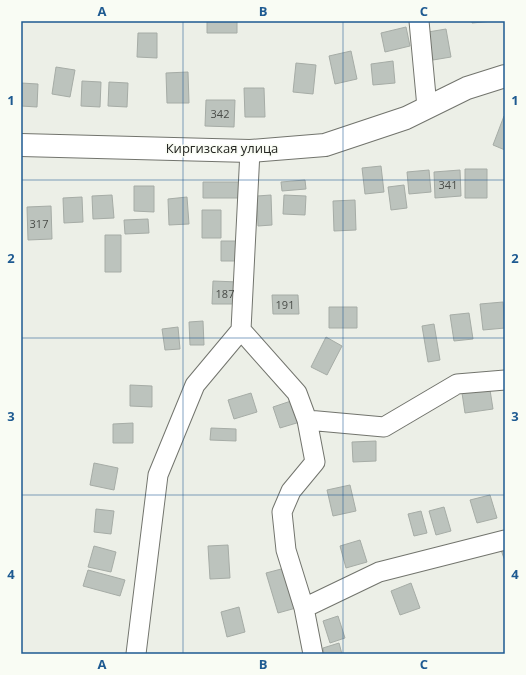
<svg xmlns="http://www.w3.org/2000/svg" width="526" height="675" viewBox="0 0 526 675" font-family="'Open Sans',sans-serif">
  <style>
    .building { fill: #bcc3bd; stroke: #a6aca6 }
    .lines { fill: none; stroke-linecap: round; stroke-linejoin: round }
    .street-casing { stroke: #72746d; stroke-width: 21 }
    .secondary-casing { stroke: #72746d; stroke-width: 24 }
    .street { stroke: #fff; stroke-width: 19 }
    .secondary { stroke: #fff; stroke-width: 22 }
    .grid { fill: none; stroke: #1e5a91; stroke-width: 1; stroke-opacity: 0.55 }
    .labels { text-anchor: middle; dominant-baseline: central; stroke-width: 3; stroke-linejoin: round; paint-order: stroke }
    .number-label { font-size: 11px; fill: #494c48 }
    .street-label { font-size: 13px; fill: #232421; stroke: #f9fcf4 }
    .neatline { fill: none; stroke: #1e5a91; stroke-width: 1.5 }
    .grid-label { font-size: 13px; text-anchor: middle; font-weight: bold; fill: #1e5a91 }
  </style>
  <rect width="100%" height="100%" fill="#ecefe7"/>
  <path class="building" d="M207,21H237V33H207Z
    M472,21H493L472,23Z
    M406,27L410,46L385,52L381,33Z
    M446,29L451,57L433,60L428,32Z
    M138,33H157V58L137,57Z
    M351,51L357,79L335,84L329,56Z
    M393,61L395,83L373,85L371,64Z
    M296,63L316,65L313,94L293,92Z
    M56,67L75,70L70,97L52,94Z
    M188,72L189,103H167L166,73Z
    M82,81L101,82L100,107L81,106Z
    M109,82L128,83L127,107L108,106Z
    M21,83L38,84L37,107L21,106Z
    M244,88H264L265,117H245Z
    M206,100H235L234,127L205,126Z
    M504,116H505V150L493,145Z
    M381,166L384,192L365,194L362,168Z
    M465,169H487V198H465Z
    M429,170L431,192L409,194L407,172Z
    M460,170L461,196L435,198L434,172Z
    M305,180L306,189L282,191L281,182Z
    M203,182H243V198H203Z
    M404,185L407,208L391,210L388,187Z
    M134,186H154V212L134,211Z
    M112,195L114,218L93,219L92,196Z
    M271,195L272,225L258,226L257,196Z
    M284,195L306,196L305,215L283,214Z
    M82,197L83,222L64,223L63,198Z
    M187,197L189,224L169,225L168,199Z
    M355,200L356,230L334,231L333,201Z
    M51,206L52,239L28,240L27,207Z
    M202,210H221V238H202Z
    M148,219L149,233L125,234L124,220Z
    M105,235H121V272H105Z
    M221,241H242L241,261H221Z
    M213,281L238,282L237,304H212Z
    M272,295H298L299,314H273Z
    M503,302L505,328L483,330L480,304Z
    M329,307H357V328H329Z
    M469,313L473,339L454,341L450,315Z
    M203,321L204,345H190L189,322Z
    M434,324L440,360L428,362L422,326Z
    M178,327L180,349L165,350L162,329Z
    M326,337L342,346L327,375L311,367Z
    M130,385L152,386V407L130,406Z
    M490,390L493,409L465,413L462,393Z
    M251,393L257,412L234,419L228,400Z
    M294,400L300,422L280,428L273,407Z
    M133,423V443H113V424Z
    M211,428L236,429V441L210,440Z
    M376,441V461L353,462L352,442Z
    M94,463L118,468L114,490L90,485Z
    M350,485L356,511L333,516L327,490Z
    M490,495L497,518L477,523L470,500Z
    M444,507L451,531L436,535L429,511Z
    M96,509L114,511L111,534L94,532Z
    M421,511L427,533L414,536L408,514Z
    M360,540L367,562L346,568L340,546Z
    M228,545L230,578L210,579L208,546Z
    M94,546L116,552L111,572L88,567Z
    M505,548V561L501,550Z
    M285,568L296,608L278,613L266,573Z
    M88,570L125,580L120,596L83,586Z
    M411,583L420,608L400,615L391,591Z
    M239,607L245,632L227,637L221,612Z
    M338,616L345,638L330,643L323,621Z
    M339,643L342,654H324L323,648Z"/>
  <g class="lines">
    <g class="street-casing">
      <path id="street" d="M419,21L427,107
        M250,151L241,330L297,393L307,420L315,462L291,491L282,512L286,550L304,608L313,654
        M307,420L384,427L457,384L505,380
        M304,608L379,572L505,540
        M136,654L158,475L195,385L241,330"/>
    </g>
    <g class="secondary-casing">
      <path id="secondary" d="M21,145L250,151L325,145L406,118L467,88L505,76"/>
    </g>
    <use href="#street" class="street"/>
    <use href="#secondary" class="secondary"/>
  </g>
  <path class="grid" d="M183,21V654M343,21V654M21,180H505M21,338H505M21,495H505"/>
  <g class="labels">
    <g class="number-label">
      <text x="220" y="113">342</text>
      <text x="448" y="184">341</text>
      <text x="39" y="223">317</text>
      <text x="225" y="293">187</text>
      <text x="285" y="304">191</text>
    </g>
    <g class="street-label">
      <text x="222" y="148">Киргизская улица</text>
    </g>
  </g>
  <rect width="526" height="675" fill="none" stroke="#f9fcf4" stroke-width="44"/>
  <rect x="22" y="22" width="482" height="631" class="neatline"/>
  <g class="grid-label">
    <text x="102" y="16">A</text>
    <text x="263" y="16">B</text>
    <text x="424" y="16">C</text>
    <text x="11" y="105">1</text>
    <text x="515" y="105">1</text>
    <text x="11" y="263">2</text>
    <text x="515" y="263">2</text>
    <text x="11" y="421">3</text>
    <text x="515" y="421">3</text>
    <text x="11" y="579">4</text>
    <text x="515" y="579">4</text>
    <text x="102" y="669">A</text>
    <text x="263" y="669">B</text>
    <text x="424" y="669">C</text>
  </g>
</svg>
